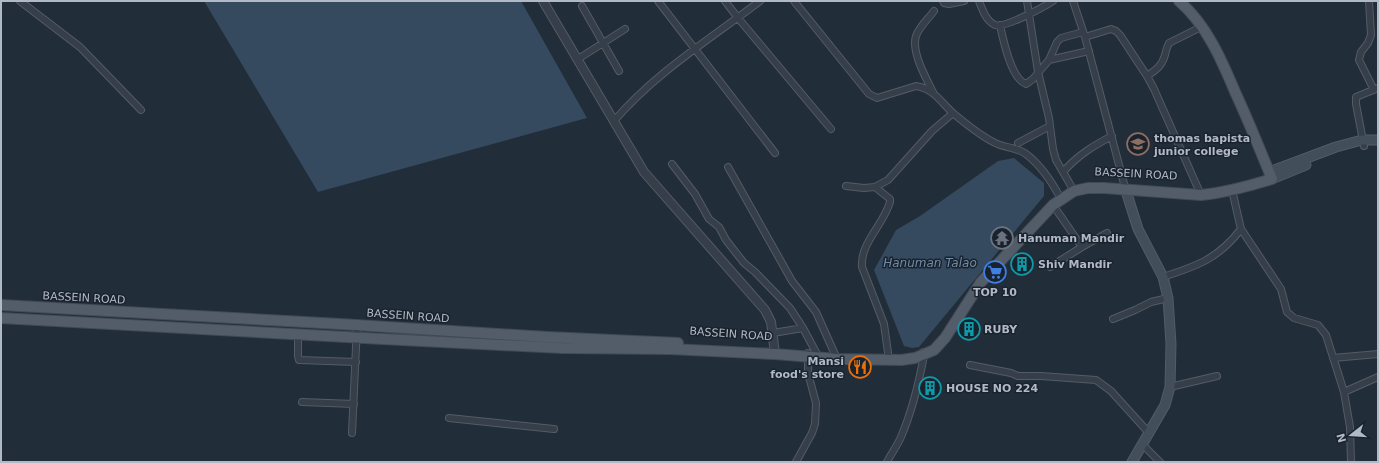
<svg xmlns="http://www.w3.org/2000/svg" width="1379" height="463" viewBox="0 0 1379 463" font-family="'DejaVu Sans',sans-serif">
  <style>
    .water { fill: #35495f }
    .lines { fill: none; stroke-linecap: round; stroke-linejoin: round }
    .minor-casing { stroke: #535c66; stroke-width: 8 }
    .tertiary-casing { stroke: #535c66; stroke-width: 10 }
    .secondary-casing { stroke: #535c66; stroke-width: 11 }
    .primary-casing { stroke: #414a55; stroke-width: 12 }
    .minor { stroke: #353e49; stroke-width: 6 }
    .tertiary { stroke: #353e49; stroke-width: 8 }
    .secondary { stroke: #434e5b; stroke-width: 9 }
    .primary { stroke: #535d69; stroke-width: 10 }
    .labels { text-anchor: middle; dominant-baseline: central; stroke-width: 3; stroke-linejoin: round; paint-order: stroke }
    .poi-label { font-size: 11px; font-weight: bold; fill: #b0b9c5; stroke: #1a232d; text-anchor: start }
    .street-label { font-size: 11px; fill: #b0b9c5; stroke: #1a232d }
    .water-label { font-size: 12px; font-style: italic; fill: #708ca8; stroke: #1a232d }
  </style>
  <rect width="100%" height="100%" fill="#212d38"/>
  <path class="water" d="M204,1H521L587,118L318,192Z
    M1014,158L1044,183V196L919,347L912,348L904,346L874,270L896,230L920,216L998,161Z"/>
  <g class="lines">
    <g class="minor-casing">
      <path id="minor" d="M20,1L80,47L141,110
        M658,1L775,153
        M725,1L738,18L831,129
        M794,1L869,94L877,98L916,86C935,89 941,103 954,114C966,124 986,140 1000,145C1009,148 1018,148 1026,154C1042,166 1052,182 1061,199
        M943,1L944,3L949,4L964,1
        M979,1C982,9 986,21 995,25C1003,29 1044,7 1053,1
        M1027,1L1038,72L1049,118L1053,149L1056,160L1074,191
        M1073,1L1085,37L1126,191
        M1369,1L1371,35L1368,43L1361,52L1359,60L1374,90
        M582,6L619,71
        M1000,25C1003,39 1011,79 1026,84L1033,79L1049,60L1057,42L1061,38L1083,32
        M1085,37L1111,29L1116,31L1120,35L1147,76L1154,89L1201,195
        M578,59L625,29
        M1049,60L1089,51
        M1147,76C1156,70 1162,66 1165,55C1166,50 1167,47 1169,43L1201,27
        M933,92C926,78 911,52 916,36C919,27 929,18 934,11
        M614,121C655,73 710,39 760,1
        M1018,143L1050,126
        M1364,146L1356,104V97L1378,88
        M672,164L695,194L709,219L719,227L726,240L744,263L755,272L790,308L803,328L819,358
        M728,167L792,281L816,312L837,359
        M1063,172C1078,155 1093,146 1112,136
        M846,186L864,188L875,187L888,180L932,131L953,113
        M875,187L890,199V202C884,224 860,243 862,267L884,324L889,360
        M1053,205L1082,247
        M1241,229L1281,289L1287,312L1294,318L1318,325L1326,335L1344,392L1378,377
        M1050,267L1082,247L1107,233
        M1163,277C1197,266 1218,259 1241,229L1232,190
        M1113,319L1135,310L1151,302L1168,298
        M773,333L803,328
        M298,334V356L299,360L356,362
        M1333,358L1378,354
        M970,365L1011,373L1018,376H1041L1096,380L1111,391L1149,433
        M1170,387L1217,376
        M1344,392L1350,427L1351,462
        M302,402L354,404
        M449,418L554,429
        M352,433L357,325
        M1142,444L1160,462
        M796,462L812,433L815,424L816,403L808,373V353
        M887,462C891,454 897,446 901,437C912,411 919,383 924,355L923,352"/>
    </g>
    <g class="tertiary-casing">
      <path id="tertiary" d="M543,1L644,172L765,310L771,322L775,354"/>
    </g>
    <g class="secondary-casing">
      <path id="secondary" d="M1269,172L1336,147L1362,140H1378
        M1272,179L1306,165
        M1126,191L1138,229L1163,277L1168,298L1171,344L1170,387L1165,405L1132,462"/>
    </g>
    <g class="primary-casing">
      <path id="primary" d="M1,305L340,324L547,337L678,343
        M1,318L383,339L562,348L670,349L775,354L837,359L901,360L915,358L934,350L945,338L981,282L1053,205L1074,191L1088,188H1104L1201,195C1225,193 1249,186 1272,179C1260,150 1249,122 1236,94C1222,61 1207,25 1179,1"/>
    </g>
    <use href="#minor" class="minor"/>
    <use href="#tertiary" class="tertiary"/>
    <use href="#secondary" class="secondary"/>
    <use href="#primary" class="primary"/>
  </g>
  <defs>
    <g id="university-ring" transform="scale(1.15)"><circle r="9.5" fill="#1a232d" stroke="#8d6e63" stroke-width="1.5"/><path d="M0-5L7-2L0 1L-7-2ZM-4 1L0 2.5L4 1V4Q0 6-4 4Z" fill="#8d6e63"/></g>
    <g id="temple-ring" transform="scale(1.15)"><circle r="9.5" fill="#1a232d" stroke="#6b7280" stroke-width="1.5"/><path d="M0-6L5-2H3V0L6.5 2.5H4V6H1.5V3h-3V6H-4V2.5H-6.5L-3 0V-2H-5Z" fill="#6b7280"/></g>
    <g id="building-ring" transform="scale(1.15)"><circle r="9.5" fill="#1a232d" stroke="#0f9aa8" stroke-width="1.5"/><path d="M-4-6H4V6H1V3H-1V6H-4ZM-2.5-4.3h1.7v1.8h-1.7ZM.8-4.3h1.7v1.8H.8ZM-2.5-1h1.7V.8h-1.7ZM.8-1h1.7V.8H.8Z" fill="#0f9aa8"/></g>
    <g id="supermarket-ring" transform="scale(1.15)"><circle r="9.5" fill="#1a232d" stroke="#3f7fe0" stroke-width="1.5"/><path d="M-6-5.5h2.5l.6 2H6L4.5 2H-2.5L-4.4-4H-6ZM-1.5 3.2a1.3 1.3 0 1 0 .1 0ZM3 3.2a1.3 1.3 0 1 0 .1 0Z" fill="#3f7fe0"/></g>
    <g id="restaurant-ring" transform="scale(1.15)"><circle r="9.5" fill="#1a232d" stroke="#e8710a" stroke-width="1.5"/><path d="M-5-6h1v4h1v-4h1v4h1v-4h1v5L-1.5 .5V6h-2V.5L-5-1ZM5-6V6H3V1.5H1.5Q1.5-4 5-6Z" fill="#e8710a"/></g>
  </defs>
  <g fill-rule="evenodd">
    <use href="#university-ring" x="1138" y="144"/>
    <use href="#temple-ring" x="1002" y="238"/>
    <use href="#building-ring" x="1022" y="264"/>
    <use href="#supermarket-ring" x="995" y="272"/>
    <use href="#building-ring" x="969" y="329"/>
    <use href="#restaurant-ring" x="860" y="367"/>
    <use href="#building-ring" x="930" y="388"/>
  </g>
  <g class="labels">
    <g class="poi-label">
      <text x="1154" y="138">thomas bapista<tspan x="1154" dy="13">junior college</tspan></text>
      <text x="1018" y="238">Hanuman Mandir</text>
      <text x="1038" y="264">Shiv Mandir</text>
      <text x="995" y="292" text-anchor="middle">TOP 10</text>
      <text x="984" y="329">RUBY</text>
      <text x="844" y="361" text-anchor="end">Mansi<tspan x="844" dy="13">food's store</tspan></text>
      <text x="946" y="388">HOUSE NO 224</text>
    </g>
    <g class="street-label">
      <text transform="translate(1136 174) rotate(3)">BASSEIN ROAD</text>
      <text transform="translate(84 298) rotate(3)">BASSEIN ROAD</text>
      <text transform="translate(408 316) rotate(4)">BASSEIN ROAD</text>
      <text transform="translate(731 334) rotate(4)">BASSEIN ROAD</text>
    </g>
    <g class="water-label">
      <text x="930" y="263">Hanuman Talao</text>
    </g>
  </g>
  <rect width="1379" height="463" fill="none" stroke="#b0b9c5" stroke-width="4"/>
  <g transform="translate(1351 435) rotate(253)" stroke="#1a232d" stroke-width="3" paint-order="stroke">
  <path d="M0-3L7 15L0 10L-7 15Z" fill="#b0b9c5"/>
  <text y="-6" font-size="11" font-weight="bold" text-anchor="middle" fill="#b0b9c5">N</text>
  </g>
</svg>
